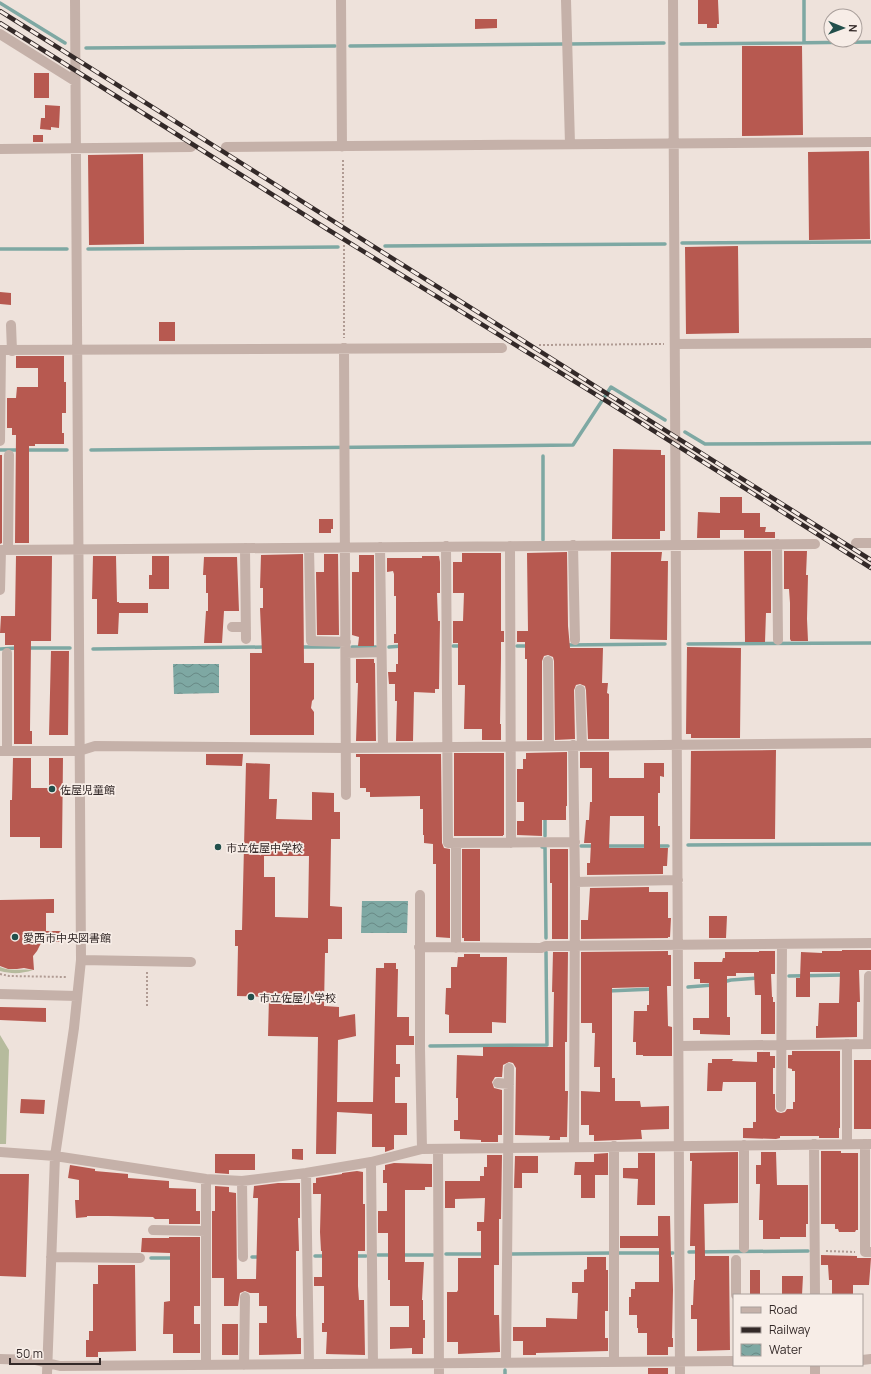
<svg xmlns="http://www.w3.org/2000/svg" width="871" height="1374" viewBox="0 0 871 1374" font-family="Manrope,'Noto Sans JP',sans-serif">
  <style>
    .grass { fill: #b6bb9d }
    .water { fill: url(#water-waves) }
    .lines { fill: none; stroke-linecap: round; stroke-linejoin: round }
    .stream { stroke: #7ea8a3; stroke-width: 3.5 }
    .building { fill: #b75950; fill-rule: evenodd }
    .path { stroke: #b09b93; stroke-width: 2; stroke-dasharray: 2 2; stroke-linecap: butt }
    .minor { stroke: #c5b1a9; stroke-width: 10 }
    .rail-casing { stroke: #332928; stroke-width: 4.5 }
    .rail { stroke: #f7ede7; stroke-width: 3; stroke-dasharray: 9; stroke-linecap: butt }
    .poi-dot { fill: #224f4b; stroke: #f7ede7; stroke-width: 1.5 }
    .labels { text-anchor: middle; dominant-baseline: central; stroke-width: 3.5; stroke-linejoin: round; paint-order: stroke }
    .poi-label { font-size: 11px; fill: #332928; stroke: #f7ede7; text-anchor: start }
  </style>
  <defs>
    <pattern id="water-waves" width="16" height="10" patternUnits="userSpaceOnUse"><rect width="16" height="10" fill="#7ea8a3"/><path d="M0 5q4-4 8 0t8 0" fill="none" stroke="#688985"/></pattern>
  </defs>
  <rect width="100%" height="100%" fill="#eee2db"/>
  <path class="grass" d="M0,967C11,972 22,968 33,970C21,974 12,974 0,971Z
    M0,1035L9,1050L6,1144H0Z"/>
  <path class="water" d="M173,664H219V693L174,694Z
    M362,901H408L407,933H361Z"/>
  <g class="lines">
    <path class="stream" d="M804,0V42
      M0,3L65,43
      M569,44L664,43
      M681,44L871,42
      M350,46L564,44
      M86,48L335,46
      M682,243L871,242
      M385,246L665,244
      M0,249H67
      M88,249L338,247
      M685,432L705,444L871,443
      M0,450H67
      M91,450L573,445L611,387L665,420
      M543,540V456
      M688,644L871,643
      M566,645L665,644
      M453,646H462
      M517,646H530
      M300,647H339
      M352,647H376
      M389,647L402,646
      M27,648H70
      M0,649L17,648
      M93,649L266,647
      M545,815V836
      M688,845L871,844
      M581,846H595
      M605,846H647
      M655,846H668
      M542,847H545L546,938
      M789,976L844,975
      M723,982L731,980L758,978
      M688,987L713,985
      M608,991L654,989
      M430,1046L547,1045L546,952
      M689,1252L808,1251
      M618,1253H673
      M446,1254H484
      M512,1254L612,1253
      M378,1255H392
      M400,1255H433
      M315,1256H325
      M353,1256H366
      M252,1257H261
      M151,1258H174
      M505,1370V1374"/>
  </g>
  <path class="building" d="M698,0H718L719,24H717V28H707V24H698Z
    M475,19H497V28L475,29Z
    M742,46H802L803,135L742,136Z
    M34,73H49V98H34Z
    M45,105L60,106L59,128L51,127V130L40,129L41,118H45Z
    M33,135H43V142H33Z
    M869,151L870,239L809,240L808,152Z
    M143,154L144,244L89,245L88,155Z
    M738,246L739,333L686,334L685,247Z
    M0,292L11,293V305L0,304Z
    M159,322H175V341H159Z
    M16,356H64V382H66V413H62V433H64V444H35V446H29V543H15L16,435H12V428H7V398H16L17,387H38V368H16Z
    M613,449L661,450V455H665V531H660V539H612Z
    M0,455H2V543L0,544Z
    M720,497H742V513H760V527H766L765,532H775V538H744V530H720V538H697L698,512L720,513Z
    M319,519H333V529H331V533H319Z
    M744,551H771V613H766L765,642H745Z
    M784,551H807L806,575H808L807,619L808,641H791L790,639V603L789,589H784Z
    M567,552L568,626L570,648H603L602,683H608L607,693L609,694V739H588L586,690L585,686L580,684L576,685L574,690L575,739L555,740L554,661L553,657L548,655L544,656L542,661V740H527V659H525V642H517V631H528L527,553Z
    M611,552H662L661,561H668L667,640L610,639Z
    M462,553H501V631H504V642H501V658L500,724H501V740H482V729H464L465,685H458V643H453V621H463L464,593H453V562H462Z
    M303,554L304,663H314V699L312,701L311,708L314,712V735H250V653H262L260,608H263V588H260L261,555Z
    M324,554H338L339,635H317L316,572H324Z
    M359,555H374V646H358L359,637L352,635V572H359Z
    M16,556H52L51,641H31L30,731H32V744H14V645H5V633H0L1,616H15Z
    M93,556H116L117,602H119V603H148V613H119L118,634H97V599H92Z
    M152,556H169V589H149V575H152Z
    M422,556H439L440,562V593H437L438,621H440L439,689H435V693L414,692L413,741H396L397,701H395V684H389L388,672H396V664H398V643H394V634H396V596H394V574L393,571L387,572V558H422Z
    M204,557H237L239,611H224L222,643H204L206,611H208V593H206V575H203Z
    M687,647L741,648L740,738H691V734H686Z
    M51,651H69L68,735H49Z
    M356,659H374V663H375L376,741H356L358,683H356Z
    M776,750L775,839H690L691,751Z
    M567,752V806H566V820H542V836L517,835V821H524V802H517V769H523V759H526V753Z
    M580,752H609V778H644V763H664V777L660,776V793H658V826H660V848H668L667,866H663V874L587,875V863H590L591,843H584L585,832L586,820H589L590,802H592V768H580ZM610,816H644V848H609Z
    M454,753H504V835H503V836H454Z
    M206,754H243L242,766L206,765Z
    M356,754H441L442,843L444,848L450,849V938L436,937V864H433V844L424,843V835H423V809H420V796L370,797V792H366V788H360V757H356Z
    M13,758H31V788H49V758H63L62,848H40V837H10V800H12Z
    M246,763L270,764L269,799H277L276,819L312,820V792L334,793V812H340V839H331L330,906L342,907V939H328V953H325L324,1006L339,1007V1017L355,1014L356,1036L338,1040L337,1102H373L376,968H384V963H396V969H398L397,1017H409V1036H414V1045H396V1064H400V1077H395V1103H407V1135H394V1149L385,1152V1147H372V1114L337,1112L336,1154H316L318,1037L268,1036L269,997L237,996L238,946H235V930H242ZM264,856H309L308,918L275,917V877H264Z
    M462,849H480V941H464V938H462Z
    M550,849H568V939H552V883H550Z
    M649,887V892H668V918H671L670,937H668V938L581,939V920H588L590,888Z
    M54,899V913H46V931H61V942L42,941L37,951L33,956L34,970L24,968L17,969H8L0,966V900Z
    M709,916H727L726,938H709Z
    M842,950H871V970H859L860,1002H857V1037L816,1038V1026H818L819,1003H839L840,972H810V997H796V978H800L801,952L822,953V951H842Z
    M668,951V955H671V986H667L668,1026L672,1027V1056H643V1055H636V1042H633L634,1011H647V1005H649V987L612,988V1078H615V1101H640L641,1107L669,1106V1129L641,1130L642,1139L594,1141V1135H589V1125H581V1091L600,1092V1067H594L595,1033H592V1023H581V952Z
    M759,951H775V974H771L772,997H773V1002H775V1034H761V995H755L754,973H736V976H727V1017H730V1035L700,1034V1030H693V1018H709V983H700V979H694V962H722L723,958H725V952H759Z
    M553,952H568L567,1042H565V1091H568L567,1137H560V1140H549L550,1136L515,1135L516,1068L513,1063L509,1062L503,1065L502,1077H495L492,1082L494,1088L502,1090V1135H498V1142H481V1140L460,1139V1131H454V1120H458V1098H456L457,1055L483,1056V1047H553L554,992H552Z
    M464,954H480V957H507L506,1023L492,1022V1033H449V1015L445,1014L446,988H451V967H457L458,957H464Z
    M0,1007L46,1008V1022L0,1020Z
    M792,1051H840V1128H839V1138H819V1136H780V1138L776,1139L743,1138V1128H753V1122H756V1082H723L722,1091H707L708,1063H712V1059H733L732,1061L757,1062V1052H770V1056H775V1068H773V1094H775V1109L777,1112L781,1113L785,1112L787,1109H793V1102H795V1071H792V1069L788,1068V1055H792Z
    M854,1060H871V1129H854Z
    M21,1099L45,1100L44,1114L20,1113Z
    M292,1149H303V1160L292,1159Z
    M821,1151H841V1153H858V1230H856L855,1232H839L838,1229H835V1224H821Z
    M738,1152V1203L704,1204L705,1256H729L730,1350L697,1351V1319H691V1305H693L694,1280H695V1246H690L692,1161H690V1153Z
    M761,1152H776L777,1185H808V1224H806V1237H780V1239H763V1220H759L760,1184H756V1165H761Z
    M608,1153V1175H595V1198H581V1175H574L575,1162H594V1154Z
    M638,1153H655V1205H637L638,1179L623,1178V1168H638Z
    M215,1154H255V1170H229V1174L215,1173Z
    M487,1155H502L501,1219H499V1265H494V1315H499L500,1352L458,1354V1342H447V1292H457L458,1290V1258H481V1231H477V1222H484L485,1198L455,1199V1208H445V1181H480V1176H484V1167H487Z
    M515,1156H538V1173H522V1188H514Z
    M394,1163L432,1164V1187H425V1190H405V1262H424L422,1300H423V1320H425V1338H423V1354H412V1348L390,1349V1327H409V1306H390V1280H388V1233H378V1211H387V1183H383V1170H385V1165Z
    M70,1165L95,1169V1171L128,1174V1178L169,1181V1188L196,1189V1211H200V1224H169V1219H155L153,1217L108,1216H87V1217L76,1218L75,1200H79V1180L68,1178Z
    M357,1171L363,1172V1204H365V1251H358V1286L359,1300H364L365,1355L326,1354L327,1332H322V1323H324V1286H314V1277H322V1251H321L320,1232L321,1194H313V1183H316V1178L342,1174V1173Z
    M0,1174H29L26,1277L0,1276Z
    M278,1183H300V1218H298L299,1251H296V1315L297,1338H301V1354L259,1355V1323H267V1306H259V1293H250L245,1291L240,1293L238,1306H224V1278H212V1211H215V1186L229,1187V1192L236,1193L237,1279H256L258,1198H253L254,1186Z
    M658,1216H670L671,1257H672L673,1290L672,1338H673V1347H668V1355H647V1333H638V1328H637V1315H629V1297H631V1289H635V1282H659V1248H620V1236H658Z
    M169,1237H200V1306H194V1324H200V1353H173V1334H163L164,1302L170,1301V1253L141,1252L142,1238H169Z
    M821,1255L857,1256V1258H871L869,1285H853V1295H832V1280H829L828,1265H821Z
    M587,1257H606V1270H608V1311H605V1338H608V1351L536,1353V1355H523V1341H513V1327H546V1318L577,1319L578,1293H572V1282H584V1270L587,1269Z
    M98,1265H135L136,1351L98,1352V1357H86V1340H89V1331H93V1284H98Z
    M750,1270H760V1295H750Z
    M782,1276H803L802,1295H782Z
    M222,1324H238V1355H222Z
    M648,1368H668V1374H648Z"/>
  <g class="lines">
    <path class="path" d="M343,222V158
      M344,245V338
      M539,345L664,344
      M0,974L9,976L67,977
      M147,1006V971
      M826,1251L855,1252"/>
    <path class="minor" d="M341,0L342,147
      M566,0L570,144
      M673,0L680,1374
      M0,34L75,81
      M226,147L871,142
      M0,149L191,147
      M11,325L12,351
      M675,344L871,343
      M344,348L346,795
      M0,350L502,348
      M0,441L1,350
      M856,543H871
      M777,544L778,640
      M573,545L575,640
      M446,546L448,843L575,842
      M510,546L511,843
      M380,547L383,747
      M245,548L246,639
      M309,548L311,641L346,642
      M0,550L815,544
      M8,550L9,455
      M0,590L1,550
      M232,627H246
      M7,653V751
      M346,653L381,652
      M548,661L549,745
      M580,690L582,745
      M573,745L575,882L574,1147
      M0,751H79L95,746L346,748L871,743
      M575,882L678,880
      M420,895V1049L422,1149
      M419,947L541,948L546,946L871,943
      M456,948V843
      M81,960L191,962
      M0,994L77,996
      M868,1044L869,976
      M679,1046L871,1044
      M498,1083L509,1084
      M781,1107L782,944
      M814,1144L815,1295
      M847,1144V1044
      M865,1144V1252H871
      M438,1149L439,1374
      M0,1152L55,1156L206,1179L242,1181L306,1173L371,1162L422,1149L871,1144
      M371,1162L373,1364
      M306,1173L309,1364
      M206,1179V1365
      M242,1181L243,1257
      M153,1230L206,1231
      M744,1248V1145
      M51,1257L140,1258
      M736,1295V1260
      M0,1359L35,1360L60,1366L734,1361
      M862,1360L871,1359
      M614,1362V1146
      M506,1363L509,1068
      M244,1365L245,1297
      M815,1365V1374
      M47,1374L55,1156L74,1028L81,960L75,0"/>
    <g class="rail-casing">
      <path id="rail" d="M0,11L871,560
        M0,23L327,229L608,402L871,568"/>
    </g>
    <use href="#rail" class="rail"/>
  </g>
  <g class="poi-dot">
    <circle cx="52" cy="789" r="4"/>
    <circle cx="218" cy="847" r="4"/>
    <circle cx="15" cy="937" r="4"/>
    <circle cx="251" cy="997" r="4"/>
  </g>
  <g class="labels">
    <g class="poi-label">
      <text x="60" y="789">佐屋児童館</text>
      <text x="226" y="847">市立佐屋中学校</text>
      <text x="23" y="937">愛西市中央図書館</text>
      <text x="259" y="997">市立佐屋小学校</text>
    </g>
  </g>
  <rect x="733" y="1294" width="130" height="72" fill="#f7ede7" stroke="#a99f9b"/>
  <rect x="741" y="1307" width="20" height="6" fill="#c5b1a9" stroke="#a99f9b"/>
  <text x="769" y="1314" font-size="12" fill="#332928">Road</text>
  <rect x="741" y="1327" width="20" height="6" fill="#332928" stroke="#a99f9b"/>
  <text x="769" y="1334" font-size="12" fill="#332928">Railway</text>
  <rect x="741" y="1344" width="20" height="12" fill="url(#water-waves)" stroke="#a99f9b"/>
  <text x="769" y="1354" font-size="12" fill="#332928">Water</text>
  <g transform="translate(843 28) rotate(91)"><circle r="19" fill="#f7ede7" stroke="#a99f9b"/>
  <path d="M0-3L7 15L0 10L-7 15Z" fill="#224f4b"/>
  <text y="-6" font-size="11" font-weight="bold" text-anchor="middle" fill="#332928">N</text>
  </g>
  <path d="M10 1358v6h90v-6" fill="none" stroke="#332928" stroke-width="2"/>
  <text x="16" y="1358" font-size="12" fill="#332928" stroke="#f7ede7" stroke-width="3" paint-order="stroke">50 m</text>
</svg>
